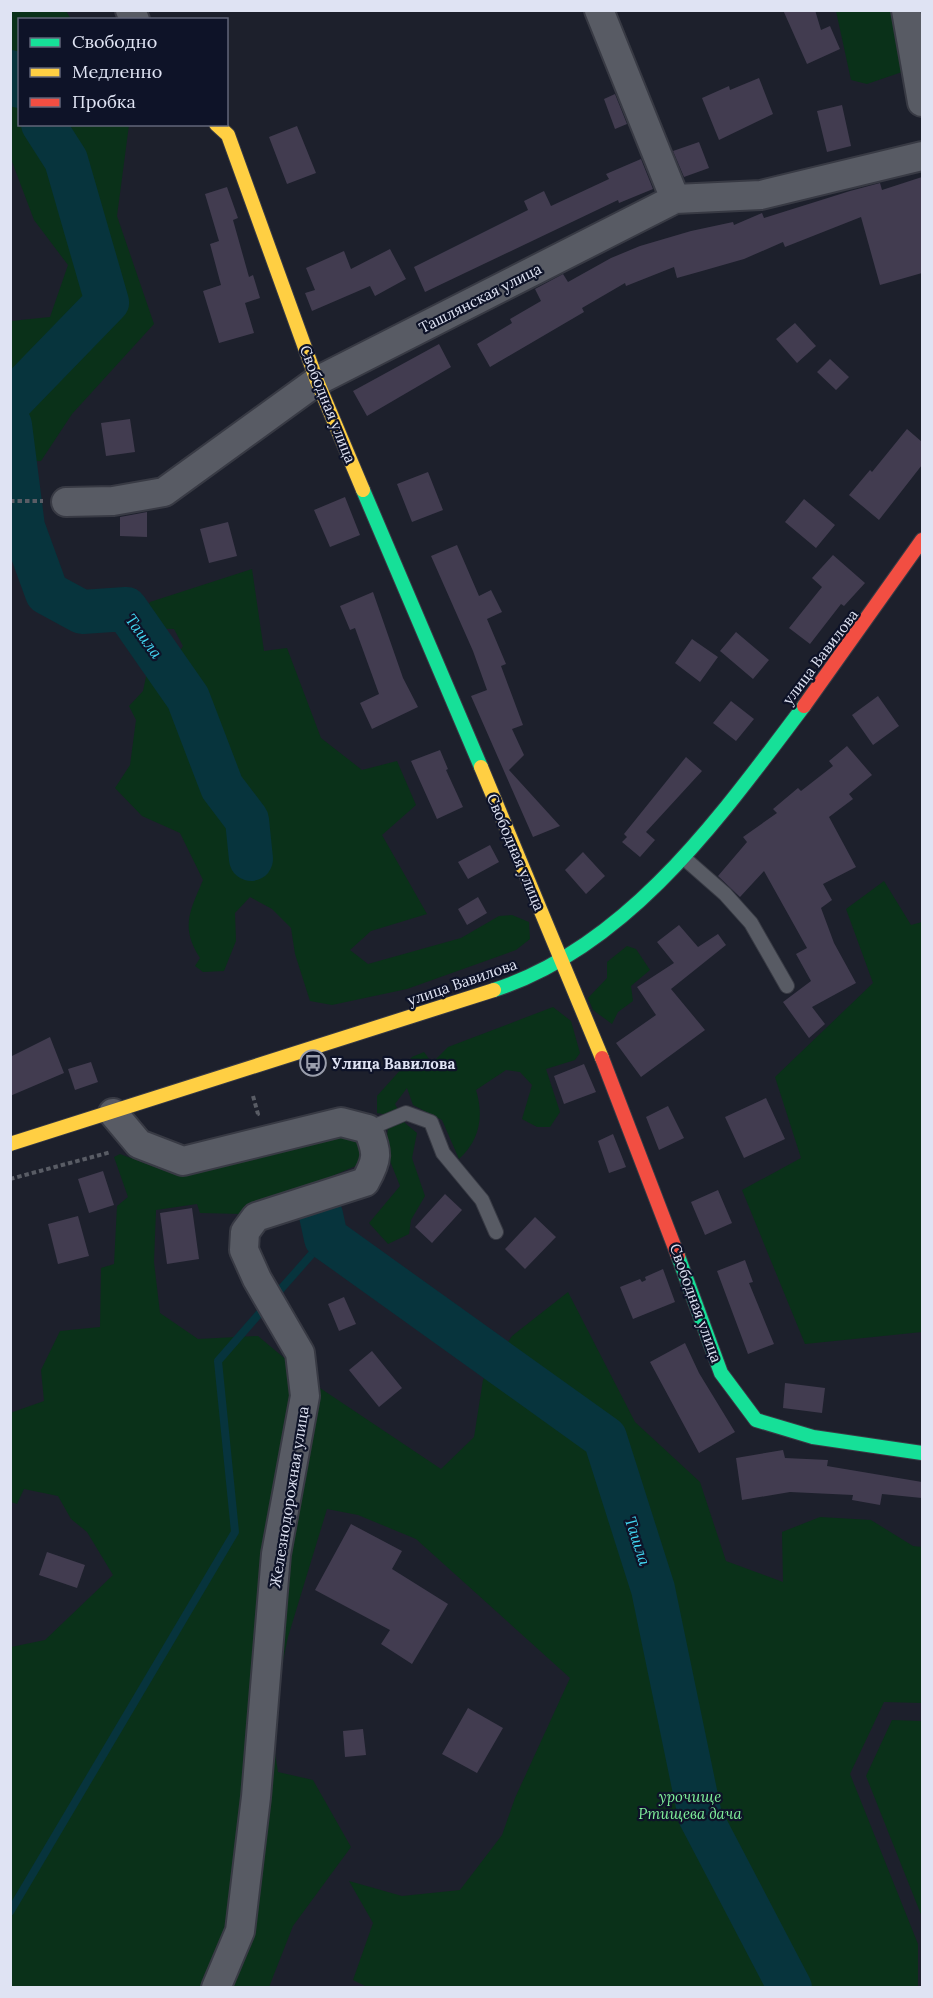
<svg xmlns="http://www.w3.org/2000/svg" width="933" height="1998" viewBox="0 0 933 1998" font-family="Lora,serif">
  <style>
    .green { fill: #0a3119 }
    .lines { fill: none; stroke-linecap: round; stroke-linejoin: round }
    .stream { stroke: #07343d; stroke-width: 8 }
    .river { stroke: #07343d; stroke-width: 44 }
    .building { fill: #423c50 }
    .lane-casing { stroke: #383a44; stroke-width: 16 }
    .street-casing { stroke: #383a44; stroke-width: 32 }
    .fast-casing { stroke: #383a44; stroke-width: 16 }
    .slow-casing { stroke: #383a44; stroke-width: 16 }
    .jam-casing { stroke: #383a44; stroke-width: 16 }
    .path { stroke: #595c65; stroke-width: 4; stroke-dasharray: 4.5 3; stroke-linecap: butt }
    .lane { stroke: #585b64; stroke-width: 14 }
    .street { stroke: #585b64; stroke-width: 28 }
    .fast { stroke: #16e098; stroke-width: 14 }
    .slow { stroke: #ffcf43; stroke-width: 14 }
    .jam { stroke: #f24e42; stroke-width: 14 }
    .labels { text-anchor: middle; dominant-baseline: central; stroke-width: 4.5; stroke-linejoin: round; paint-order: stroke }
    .street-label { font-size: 15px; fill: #dfe3f3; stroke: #0e1328 }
    .poi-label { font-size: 15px; font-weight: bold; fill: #dfe3f3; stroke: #0e1328; text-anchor: start }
    .park-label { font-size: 15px; font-style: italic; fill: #7fef9a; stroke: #0e1328 }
    .water-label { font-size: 16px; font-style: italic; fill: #42d5f1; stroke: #0e1328 }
  </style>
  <rect width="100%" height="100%" fill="#1d202c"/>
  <path class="green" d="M11,10L66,11L71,19L20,20V124L129,125L117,216L154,324L72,414L41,461L11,462V321L50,317L68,265L34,220L11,159Z
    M836,11H892L905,71L867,84L851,80Z
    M252,569L264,651L287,648L321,738L362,770L397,761L416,805L382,835L427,914L371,931L350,950L368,964L461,938L499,916L512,915L529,922L530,939L516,950L407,989L332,1005L310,1001L295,954L291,928L272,909L250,897L235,913L236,941L224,971L203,972L195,966L200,958C180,927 190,911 203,880L180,833L142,816L115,788L130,765L136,720L129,706L143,691L147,672L171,665L183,646L174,629L140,628L150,602Z
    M884,881L911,925L922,922V1332L805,1344L742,1190L801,1158L775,1077L873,983L846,909Z
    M627,946L636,949L650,970L631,986L633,1001L618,1012L612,1024L593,1010L588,998L607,978V962Z
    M553,1007L571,1021L580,1053L575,1060L546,1069L560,1112L550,1127H537L522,1119L532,1085L520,1072L506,1070L476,1090C484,1116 480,1140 459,1159L442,1120L413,1105L407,1088L395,1104L405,1123L417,1133L412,1158L425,1196L411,1220L409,1234L388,1244L369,1223L400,1186L386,1151L389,1115L377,1113V1096L412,1057L424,1052L432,1063L448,1047Z
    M321,1135L360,1139L364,1152L358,1165L243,1214L200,1213L197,1204L156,1210L154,1262L160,1313L198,1339L258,1336L320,1388L441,1469L474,1437L483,1380L512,1336L568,1292L635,1422L700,1482L726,1561L783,1582L782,1532L820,1517L871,1520L913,1546L922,1547V1703L884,1702L850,1774L918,1944V1987L369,1988L353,1980L373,1923L349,1881L402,1896L460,1890L502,1835L515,1798L570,1678L416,1539L358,1515L327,1509L288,1637L270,1723L278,1772L313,1780L351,1847L293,1926L269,1987H11V1647L45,1640L113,1575L87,1532L71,1519L58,1496L24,1489L17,1504L11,1502L10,1413L44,1401L41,1370L60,1331L100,1327L101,1268L114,1264L117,1206L128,1197L114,1157L120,1154L176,1175Z
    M892,1720L922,1721V1917L866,1776Z"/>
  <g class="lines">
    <path class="stream" d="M273,1298L326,1238
      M10,1912L235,1532L218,1361L265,1307"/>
    <path class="river" d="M10,72L20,86
      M10,402L107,302L66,160L43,124
      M10,425L23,527L47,593L82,612L126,609L188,698L222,787L247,820L251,859
      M321,1215L326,1238L605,1438L653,1589L700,1816L790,1988"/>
  </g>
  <path class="building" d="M783,10H815L821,30L830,26L840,49L807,64Z
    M759,78L773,114L719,140L702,98L729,86L730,90Z
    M615,94L627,124L615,129L604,99Z
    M842,105L851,146L827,152L817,111Z
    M297,126L316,173L287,184L269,137Z
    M699,142L709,168L684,177L673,151Z
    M641,159L653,189L619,203L618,200L425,292L414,267L528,210L524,201L544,191L551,206L609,179L606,174Z
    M922,177V273L880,285L861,217L785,247L783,242L744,259L702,271L677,278L674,267L626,286L625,283L582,308L584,312L490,367L477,344L512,323L510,319L541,301L535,289L563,274L568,282L611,258L640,246L691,231L733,222L734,225L762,213L764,218L850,191L880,183L882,190Z
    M227,187L238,218L233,220L249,277L253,275L260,298L245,303L254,333L219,343L203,291L221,285L210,244L219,241L205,194Z
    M390,249L406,279L375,296L370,286L312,311L305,293L315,290L306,268L344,251L351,269Z
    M795,323L816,346L797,363L776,339Z
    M439,344L451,367L367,416L353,391Z
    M830,359L849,377L836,390L817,372Z
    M130,419L135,452L106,456L101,423Z
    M907,429L922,442V465L879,520L849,495L870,470L872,472Z
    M428,472L443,510L412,522L397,484Z
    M345,497L360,535L330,547L314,510Z
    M804,499L835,525L816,548L785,522Z
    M147,512V537L120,536V517Z
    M228,522L237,556L209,563L200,529Z
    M457,545L479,596L491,590L502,612L487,619L506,664L501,666L523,725L512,729L524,755L509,770L560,826L533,837L471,696L487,690L473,651L431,556Z
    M833,555L865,583L844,606L841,604L810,644L789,628L822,587L812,578Z
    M373,592L403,678L418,707L372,729L360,703L379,694L355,628L350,630L340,606Z
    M736,632L769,660L753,679L720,651Z
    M692,639L718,657L700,682L675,663Z
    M878,696L899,726L873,745L852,715Z
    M731,701L754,719L736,741L713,723Z
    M847,746L872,775L849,794L853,799L829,817L856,867L823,884L832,900L821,908L834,943L856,983L812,1007L825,1024L809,1038L783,1002L811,981L796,954L807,948L764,871L740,897L718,876L747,842L743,837L777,813L773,809L798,788L801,791L833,766L829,761Z
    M440,750L448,769L446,770L463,807L437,819L411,761Z
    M686,757L702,771L646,832L655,840L640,857L622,842L627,837L624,834Z
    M490,845L499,862L468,879L458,862Z
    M583,852L605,876L586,894L565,870Z
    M478,897L487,913L467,925L458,909Z
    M679,925L698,947L718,934L726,945L671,989L705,1030L641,1077L616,1043L656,1015L637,987L674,963L657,942Z
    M50,1037L64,1073L10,1096V1057Z
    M91,1062L98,1082L75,1090L68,1069Z
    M584,1064L596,1092L564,1104L554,1076Z
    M766,1098L785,1139L744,1158L725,1117Z
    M668,1106L684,1138L659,1150L646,1117Z
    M613,1134L626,1167L609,1173L598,1141Z
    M103,1171L114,1205L89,1213L78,1179Z
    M718,1190L732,1223L705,1235L691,1202Z
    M445,1194L462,1210L432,1243L415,1227Z
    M192,1208L199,1259L167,1264L160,1213Z
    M78,1216L89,1256L58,1264L48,1224Z
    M535,1217L556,1237L525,1269L505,1249Z
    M745,1260L753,1282L749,1283L774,1344L748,1354L717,1271Z
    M663,1269L675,1302L633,1319L620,1287L640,1279L642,1282L646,1280L645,1277Z
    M344,1297L356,1324L339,1331L328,1304Z
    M685,1343L699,1373L735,1432L699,1453L650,1362Z
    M372,1351L402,1388L379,1407L349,1370Z
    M785,1383L825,1388L822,1413L783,1408Z
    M783,1450L785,1458L828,1460L827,1466L922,1482V1498L882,1494L880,1505L852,1500L853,1495L790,1492L742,1500L736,1458Z
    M351,1524L402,1551L392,1569L448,1604L412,1664L381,1644L390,1630L315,1590Z
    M47,1552L85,1565L77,1588L39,1575Z
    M468,1708L503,1728L477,1773L442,1754Z
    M363,1729L366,1755L345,1757L343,1731Z"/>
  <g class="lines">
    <g class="lane-casing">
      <path id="lane" d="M684,858L725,894L751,923L787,986
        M368,1129L406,1113L431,1122L443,1153L482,1200L496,1232"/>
    </g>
    <g class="street-casing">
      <path id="street" d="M130,10L135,20
        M599,10L675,199
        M906,10L922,102
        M66,502L113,501L164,492L317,381L675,199L761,195L922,156
        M113,1113L139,1144L183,1161L341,1122L368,1129C378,1153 378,1159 365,1182L256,1217L245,1232L244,1250L257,1279L300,1353L305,1396L276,1554L256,1797L240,1931L216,1988"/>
    </g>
    <g class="fast-casing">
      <path id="fast" d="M363,490L481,767
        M494,990C630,946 722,814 804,706
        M678,1256L721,1373L756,1420L813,1437L922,1453"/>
    </g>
    <g class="slow-casing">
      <path id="slow" d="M216,124L228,135L317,381L363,490
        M481,767L602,1058
        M10,1144L494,990"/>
    </g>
    <g class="jam-casing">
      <path id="jam" d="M804,706L922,540
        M602,1058L678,1256"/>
    </g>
    <path class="path" d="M10,501H43
      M253,1096L258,1114L255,1115
      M10,1179L111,1152"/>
    <use href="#lane" class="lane"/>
    <use href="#street" class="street"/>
    <use href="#fast" class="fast"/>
    <use href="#slow" class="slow"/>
    <use href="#jam" class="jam"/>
  </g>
  <defs>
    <g id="bus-ring" transform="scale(1.35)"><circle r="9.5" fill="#0e1328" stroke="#9b9fad" stroke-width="1.5"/><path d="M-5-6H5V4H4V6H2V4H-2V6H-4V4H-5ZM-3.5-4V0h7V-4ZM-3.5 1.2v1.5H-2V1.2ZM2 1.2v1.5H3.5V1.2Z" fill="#9b9fad"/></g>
  </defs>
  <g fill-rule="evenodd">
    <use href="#bus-ring" x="313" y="1063"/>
  </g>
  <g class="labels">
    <g class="street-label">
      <text transform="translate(480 298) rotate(-27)">Ташлянская улица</text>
      <text transform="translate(328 404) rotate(68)">Свободная улица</text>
      <text transform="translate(820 657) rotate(-53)">улица Вавилова</text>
      <text transform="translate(516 852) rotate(67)">Свободная улица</text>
      <text transform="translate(462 982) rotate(-19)">улица Вавилова</text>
      <text transform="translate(696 1303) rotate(70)">Свободная улица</text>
      <text transform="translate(289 1497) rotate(-81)">Железнодорожная улица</text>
    </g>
    <g class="poi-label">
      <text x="332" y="1063">Улица Вавилова</text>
    </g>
    <g class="park-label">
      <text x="690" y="1796">урочище<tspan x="690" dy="17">Ртищева дача</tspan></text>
    </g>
    <g class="water-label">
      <text transform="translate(144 636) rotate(54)">Ташла</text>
      <text transform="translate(638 1541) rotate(72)">Ташла</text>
    </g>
  </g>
  <rect width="933" height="1998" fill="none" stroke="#dfe3f3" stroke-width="24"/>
  <rect x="18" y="18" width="210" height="108" fill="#0e1328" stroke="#626679" stroke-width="1.5"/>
  <rect x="30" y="38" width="30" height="9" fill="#16e098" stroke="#626679" stroke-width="1.5"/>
  <text x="72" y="48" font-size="18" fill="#dfe3f3">Свободно</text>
  <rect x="30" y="68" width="30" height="9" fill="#ffcf43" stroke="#626679" stroke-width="1.5"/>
  <text x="72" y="78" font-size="18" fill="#dfe3f3">Медленно</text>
  <rect x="30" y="98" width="30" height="9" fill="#f24e42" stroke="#626679" stroke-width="1.5"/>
  <text x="72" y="108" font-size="18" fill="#dfe3f3">Пробка</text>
</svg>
